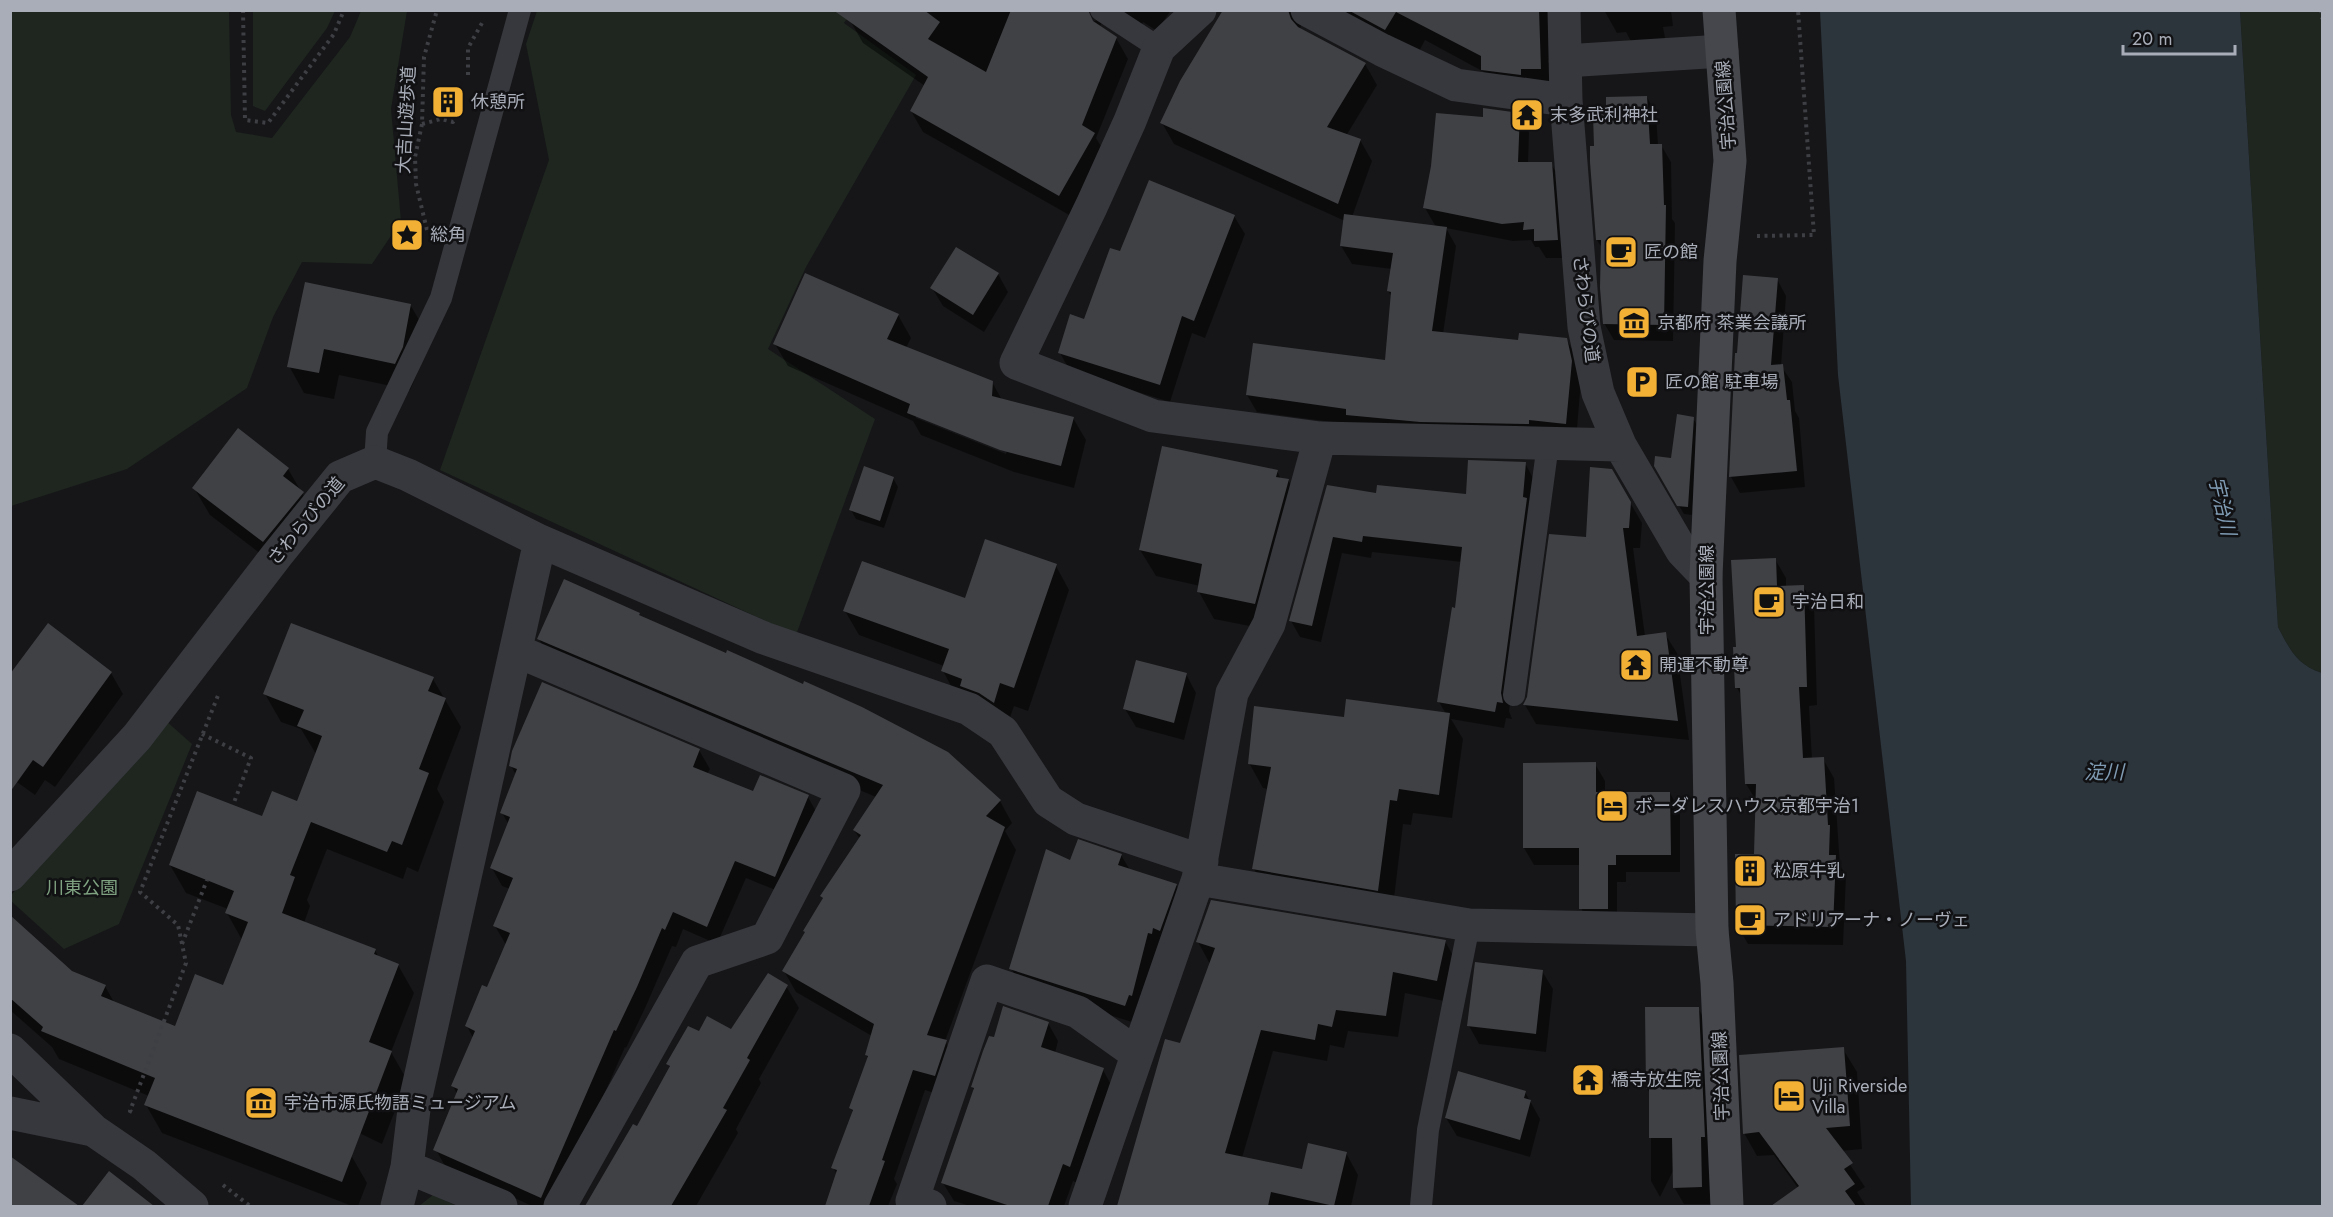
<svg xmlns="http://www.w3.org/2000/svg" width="2333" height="1217" viewBox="0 0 2333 1217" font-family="Jost,'Noto Sans JP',sans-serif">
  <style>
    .green { fill: #1e261f }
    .water { fill: #2c353c }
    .shadow { fill: #0007; fill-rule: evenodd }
    .building { fill: #404145 }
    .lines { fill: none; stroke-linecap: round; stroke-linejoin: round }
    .path { stroke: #3d3f44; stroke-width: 4; stroke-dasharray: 3 4.5; stroke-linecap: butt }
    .service { stroke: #37383d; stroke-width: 22 }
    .minor { stroke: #37383d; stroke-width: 33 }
    .secondary { stroke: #45474d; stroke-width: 33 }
    .labels { text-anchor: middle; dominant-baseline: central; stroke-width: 5; stroke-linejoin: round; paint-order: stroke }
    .poi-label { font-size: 18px; fill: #a8adb8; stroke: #111113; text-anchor: start }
    .street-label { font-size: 18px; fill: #a8adb8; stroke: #111113 }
    .park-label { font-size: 18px; fill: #7fa381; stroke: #111113 }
    .water-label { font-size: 20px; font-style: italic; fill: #7f9bb3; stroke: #111113 }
  </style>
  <rect width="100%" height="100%" fill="#161618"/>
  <path class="green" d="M11,10L229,11L231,115L236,132L272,138L350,37L361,11H407L391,109L401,221L372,264L302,262L273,317L247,388L127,469L11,506Z
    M253,11H335L327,28L265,111L253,106Z
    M537,11H852L844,23L916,75L806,267L768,349L875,419L796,635L440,470L549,160L526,44Z
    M2240,11H2322V673C2297,665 2290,650 2278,627Z
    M165,720L192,744L119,924L64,949L11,901V895L83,817Z
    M433,1195L457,1206H419Z"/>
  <path class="water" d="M1820,11H2240L2278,627C2290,650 2297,665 2322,673V1206H1911L1906,961L1838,375Z"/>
  <path class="shadow" d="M860,10H1086L1092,21H1096L1090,10H1171L1157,31L1143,22L1139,31L1106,19L1101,24L1100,26L1116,38L1128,59L1096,138L1106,155L1071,216L923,132L911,111L925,86L863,43L851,22Z
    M1272,10H1549L1552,89L1495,90L1484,72L1425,40L1415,59L1302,23L1300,29L1365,64L1377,85L1346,136L1360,140L1372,161L1352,217L1436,227L1425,208L1485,119L1519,114L1529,132L1528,164H1551L1562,182L1568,258H1546L1539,247H1535L1531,240L1513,241L1446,228L1456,246L1443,334L1519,342L1566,339L1577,357L1581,380L1576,441L1354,425L1257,412L1247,395L1386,361L1392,297L1388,291L1392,269L1352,264L1341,246L1345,221L1174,144L1162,123Z
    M1604,10H1671L1673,26L1663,27L1666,43L1634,47L1626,32L1617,33Z
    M1647,97L1656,114L1658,145H1661L1671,162L1672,219L1675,223L1673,341L1614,340L1604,323L1602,248L1597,240L1595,147L1608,115Z
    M1234,216L1245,234L1205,338L1192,333L1170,402L1070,371L1060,353L1085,321L1121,253Z
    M998,274L1008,292L984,332L943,306L932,288Z
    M1777,279L1786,296L1781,366L1792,382L1795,411L1799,418L1805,487L1740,493L1731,477Z
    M411,306L426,332L417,374L410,390L339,375L334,399L304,393L289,366Z
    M898,315L911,338L906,348L992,382L1002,400L1073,418L1086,440L1074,488L1014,472L921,435L913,421L788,366L775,344ZM916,415L1007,451L1006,454L916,418Z
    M1693,418L1698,427L1692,515L1684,514L1655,466L1672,460Z
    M1525,463L1534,480L1536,516L1509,711L1512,719L1506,718L1504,728L1451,719L1463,739L1452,818L1413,813L1411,825L1403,824L1392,915L1268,893L1254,869L1268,789L1263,788L1249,763L1345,719L1446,714L1439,702L1456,609L1462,562L1372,552L1371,558L1342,553L1321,642L1300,637L1291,621L1328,487L1378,495L1467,496Z
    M288,469L318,520L279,568L210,515L194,488Z
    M1611,470L1642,523L1640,548H1633L1645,636L1665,634L1677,653L1689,740L1536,724L1525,705Z
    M1277,471L1281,479L1288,480L1304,507L1270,630L1214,619L1199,592L1200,586L1156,576L1140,550Z
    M893,478L898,487L884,528L856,519L851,510Z
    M1775,559L1786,578V587L1803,586L1814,605L1817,705L1809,706L1812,759H1823L1834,778L1840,865L1846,876L1843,945L1748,944L1737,925L1756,855L1757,802L1746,784L1742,697L1737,688L1738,648Z
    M1056,566L1069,590L1028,711L1014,706L1007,726L956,695L943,671L944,666L859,635L845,611L966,600Z
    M640,617L947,753L1000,801L1012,823L1005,831L1016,850L945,1041L958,1063L947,1097L925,1090L894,1179L897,1184L888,1206H827L837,1175L833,1167L853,1113L851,1108L868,1058L866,1055L872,1036L796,992L784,971L824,900L821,896L860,839L854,830L876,797L551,661L539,639Z
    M111,673L123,694L55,787L45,780L35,795L10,777Z
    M1186,674L1196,693L1184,740L1136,727L1125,709Z
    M433,679L461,727L437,789L444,802L418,872L407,867L403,879L327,849L307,900L310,906L304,923L375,950L379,958L398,965L414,993L391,1052L407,1080L382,1144L351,1129V1155L367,1183L358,1206H352L162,1133L146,1105L149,1096L59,1059L52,1047L10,1010V923L72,972L105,986L115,1004L176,1028L224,987L242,940L227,913L228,909L186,893L170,865L298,803L316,754L301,729L281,722L265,694Z
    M699,750L710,769L707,774L753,793L808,797L818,815L785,894L746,878L717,944L683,929L676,947L672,946L646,1006L626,1048L625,1047L555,1206H532L445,1166L435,1148L457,1094L453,1086L473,1038L467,1026L487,989L506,945L495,926L510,889L502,886L492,868L509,825L502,813L516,775L511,766Z
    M1595,764L1605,781V793H1670L1680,811V872H1626V882H1617V926H1591L1581,908L1580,865H1534L1524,848Z
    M1121,855L1130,870L1176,885L1186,903L1135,1023L1021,987L1011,968L1071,862Z
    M1445,941L1457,963L1449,1002L1405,993L1398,1037L1348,1031L1344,1048L1330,1045L1327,1061L1273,1051L1242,1158L1303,1171L1346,1153L1358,1175L1351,1206H1119L1166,1041L1181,1045L1210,964L1198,942Z
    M1542,971L1553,989L1546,1052L1479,1044L1469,1026Z
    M786,986L799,1008L759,1079L761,1083L736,1129L738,1133L696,1206H587L634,1126L637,1128L670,1068L668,1064L699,1033L732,1031Z
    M1698,1008L1708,1025L1710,1204H1684L1674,1187V1169L1660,1197L1651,1181V1094L1647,1089Z
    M1048,1023L1058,1041L1055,1053L1103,1070L1113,1088L1080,1184L1073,1181L1064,1206H970L954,1201L943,1183L974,1091L972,1087L995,1039Z
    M1843,1049L1857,1072L1862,1149L1841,1151L1865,1187L1857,1192L1866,1206H1783L1789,1202L1798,1188L1774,1155L1757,1156L1744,1133Z
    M1525,1092L1540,1119L1530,1157L1457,1136L1446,1118Z
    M10,1157L77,1206H10Z
    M109,1174L152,1206H84Z"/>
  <path class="building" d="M833,10H924L940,22L928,39L986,72L1011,10H1088L1093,21L1117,37L1082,125L1095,133L1059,196L910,111L928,77Z
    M1223,10H1288L1291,19L1298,27L1366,63L1327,127L1361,139L1338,204L1160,123L1180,81Z
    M1348,10H1539L1541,69H1521V75L1481,70V56L1396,12L1385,30Z
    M1647,96L1650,144H1662L1664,205H1666L1664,325L1603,324L1600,288L1601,240H1596L1590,162V146H1594L1593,115L1606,114V97Z
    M1483,108L1520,113L1518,162H1552L1558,240L1534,241V229L1523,230L1524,222L1502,224L1423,208L1431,166L1436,113L1483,117Z
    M1149,180L1235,215L1194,321L1182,316L1160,385L1058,353L1070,314L1084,319L1110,248L1120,251Z
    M1344,214L1447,227L1432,331L1518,340L1519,333L1567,338L1572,361L1566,424L1529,420V424L1420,422L1346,415V409L1246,395L1253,343L1385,360L1391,292L1387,291L1393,253L1340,246Z
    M956,247L999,273L973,315L930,288Z
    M805,273L899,314L887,339L993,381L992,396L1074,417L1061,466L1000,450L907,413L910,404L773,344Z
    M1743,275L1778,278L1771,365L1783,364L1787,400H1790L1797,471L1729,477L1735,353H1737Z
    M305,282L411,304L403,347L395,364L324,349L319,373L287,367Z
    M1677,414L1694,417L1688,507L1677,506L1654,466L1655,456L1671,458Z
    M238,428L289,468L283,476L304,492L263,542L192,488Z
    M1162,446L1278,470L1276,477L1289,479L1255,604L1197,592L1202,564L1139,550Z
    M1468,460L1526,462L1523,497L1527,498L1501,693L1503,703L1497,702L1495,712L1437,702L1452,607L1455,608L1462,547L1363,536L1362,542L1333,537L1312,626L1289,621L1327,485L1376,493L1377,485L1466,494Z
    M864,466L894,477L880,521L849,510Z
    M1590,467L1612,469L1631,502L1629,528H1623L1637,636L1666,632L1678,721L1523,705L1527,697L1549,534L1586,537Z
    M985,539L1057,564L1014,688L1000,683L994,703L979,693L960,686L962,679L941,671L949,649L843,611L862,561L965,598Z
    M1776,558L1777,586L1804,585L1807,687H1799L1803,758L1824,757L1828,825H1830L1829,855H1836L1833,927L1736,925L1735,854H1754L1756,784H1745L1740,688H1735L1733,647H1736L1731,560Z
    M564,579L640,613L639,615L726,653L727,650L803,684L804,681L862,707L948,752L1001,800L986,816L1005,827L927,1035L947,1040L935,1076L913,1070L882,1160L885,1161L869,1206H825L837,1170L831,1168L853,1110L849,1108L868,1056L865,1055L874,1024L782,971L805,932L803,931L823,898L820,896L861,835L853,830L883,785L537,639Z
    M48,623L112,672L43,767L33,760L10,792V674Z
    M291,623L434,677L428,691L446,698L419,769L429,773L402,845L392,841L387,852L311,822L290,875L295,877L282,913L376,949L374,954L399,964L369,1042L392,1051L342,1182L144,1105L155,1078L41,1031L43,1027L10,998V915L72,971L106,985L101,996L175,1026L195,974L223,985L248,922L225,913L234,891L169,865L197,791L262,816L272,791L297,801L322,736L297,726L304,710L263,694Z
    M1136,660L1187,673L1174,723L1123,709Z
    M542,682L700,749L693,767L753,791L760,775L809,795L775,877L735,861L707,927L673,912L665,930L662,928L637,987L616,1031L614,1030L541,1198L433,1150L458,1089L451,1086L475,1031L465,1026L482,985L487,987L510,933L493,926L513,878L490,868L510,817L500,813L517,769L509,766L512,751Z
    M1346,699L1450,713L1439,795L1399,789L1397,801L1390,800L1378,891L1252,869L1271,767L1248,764L1254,706L1344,717Z
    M1596,762V792H1670L1671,855H1616V865H1608V909H1579V848H1523V763Z
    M1078,839L1122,854L1118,865L1177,884L1160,931L1153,928L1152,934L1148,933L1132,996L1129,995L1125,1006L1009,969L1046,849L1070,860Z
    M1211,900L1446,940L1437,981L1393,972L1386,1016L1336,1010L1332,1027L1318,1024L1315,1040L1261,1030L1225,1153L1302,1169L1308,1143L1347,1152L1334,1206L1271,1192L1268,1206H1117L1165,1039L1180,1043L1215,948L1196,942Z
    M1475,962L1543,970L1536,1034L1467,1026Z
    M768,973L788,985L747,1058L750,1060L723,1108L727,1110L671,1206H585L633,1124L637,1126L670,1066L666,1064L688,1026L699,1031L707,1016L731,1029Z
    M1003,1006L1049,1022L1041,1047L1104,1068L1070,1167L1063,1164L1048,1206H1010L941,1183L974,1088L971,1087L983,1051L989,1036L994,1037Z
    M1645,1007H1699L1705,1137H1701L1702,1187L1673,1188L1672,1138H1649V1089H1646Z
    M1844,1047L1850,1126L1826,1128L1853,1163L1844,1169L1855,1184L1845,1191L1856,1206H1771L1799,1186L1759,1132L1743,1134L1739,1055Z
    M1458,1071L1526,1091L1524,1098L1531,1100L1520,1140L1445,1118Z
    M10,1156L79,1206H10Z
    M109,1171L154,1206H82Z"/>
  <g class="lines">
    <path class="path" d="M243,10L245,120L268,123L334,34L344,10
      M2321,10L2322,19
      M468,75V48L482,23
      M422,124L441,119L453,122L456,118
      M427,230L416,184L415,157L422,124L424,57L437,10
      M1757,236L1814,235L1798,10
      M202,734L251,758L233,805
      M182,944L207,880
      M132,1112L130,1111L186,963L178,925L140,892L219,693
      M223,1185L250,1206"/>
    <path class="service" d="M1101,10L1159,48
      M375,462L377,432L441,298L520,10
      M1514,695L1548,444
      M1421,1206L1428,1130L1469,925"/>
    <path class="minor" d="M1200,10L1159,48L1130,121L1092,205L1016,363L1153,416L1320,438L1620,445
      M1307,10L1382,50L1456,85L1566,100
      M1564,10L1566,100L1584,327L1598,393L1620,445L1682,551L1706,576
      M1565,61L1722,51
      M517,651L844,790L767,938L697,962L560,1206
      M10,875L137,737L277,555L340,477L375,462L408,475L540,541L764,638L969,709L1003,732L1048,801L1076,819L1202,861
      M1198,879L1469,925L1712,930
      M10,1050L93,1130
      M10,1113L93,1130L144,1165L192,1206
      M407,1167L501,1206
      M397,1206L407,1167L415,1101L540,541
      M930,1206L912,1201L987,981L1078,1012L1137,1054
      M1085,1206L1198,879L1232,693L1269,624L1320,438"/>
    <path class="secondary" d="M1719,10L1730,161L1720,261L1706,576L1712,930L1717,983L1727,1206"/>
  </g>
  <defs>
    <g id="building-square" transform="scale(1.725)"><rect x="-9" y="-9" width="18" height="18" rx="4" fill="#f2b134" stroke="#111113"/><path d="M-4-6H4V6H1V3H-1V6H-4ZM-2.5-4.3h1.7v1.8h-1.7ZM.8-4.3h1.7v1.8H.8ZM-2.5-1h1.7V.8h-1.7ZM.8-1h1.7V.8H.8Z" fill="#111"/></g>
    <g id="temple-square" transform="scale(1.725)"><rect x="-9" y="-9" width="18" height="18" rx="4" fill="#f2b134" stroke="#111113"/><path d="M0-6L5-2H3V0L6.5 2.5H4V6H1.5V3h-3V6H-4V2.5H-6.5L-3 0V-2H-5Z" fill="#111"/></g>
    <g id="sight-square" transform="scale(1.725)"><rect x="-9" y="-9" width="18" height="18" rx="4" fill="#f2b134" stroke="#111113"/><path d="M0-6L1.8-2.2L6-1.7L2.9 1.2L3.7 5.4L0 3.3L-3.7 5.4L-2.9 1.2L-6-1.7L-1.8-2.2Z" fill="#111"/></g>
    <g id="cafe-square" transform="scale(1.725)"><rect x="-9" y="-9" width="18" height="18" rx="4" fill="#f2b134" stroke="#111113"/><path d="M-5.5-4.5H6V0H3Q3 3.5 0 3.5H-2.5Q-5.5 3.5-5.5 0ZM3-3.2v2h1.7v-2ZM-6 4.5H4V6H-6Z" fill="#111"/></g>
    <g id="museum-square" transform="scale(1.725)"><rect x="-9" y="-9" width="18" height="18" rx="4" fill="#f2b134" stroke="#111113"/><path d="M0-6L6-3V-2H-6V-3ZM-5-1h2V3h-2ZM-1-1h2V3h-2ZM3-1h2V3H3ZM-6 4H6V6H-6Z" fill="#111"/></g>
    <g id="parking-square" transform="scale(1.725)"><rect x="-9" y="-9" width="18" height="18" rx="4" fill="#f2b134" stroke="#111113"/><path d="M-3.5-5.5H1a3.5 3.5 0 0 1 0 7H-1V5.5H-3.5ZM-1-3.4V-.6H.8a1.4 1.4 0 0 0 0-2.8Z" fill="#111"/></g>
    <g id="hotel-square" transform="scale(1.725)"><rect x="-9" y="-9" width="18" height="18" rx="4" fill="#f2b134" stroke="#111113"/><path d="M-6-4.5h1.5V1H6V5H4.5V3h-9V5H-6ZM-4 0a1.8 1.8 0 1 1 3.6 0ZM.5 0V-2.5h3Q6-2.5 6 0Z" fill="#111"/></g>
  </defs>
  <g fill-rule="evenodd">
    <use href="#building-square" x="448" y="102"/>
    <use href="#temple-square" x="1527" y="115"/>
    <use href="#sight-square" x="407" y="235"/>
    <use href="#cafe-square" x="1621" y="252"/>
    <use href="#museum-square" x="1634" y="323"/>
    <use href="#parking-square" x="1642" y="382"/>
    <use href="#cafe-square" x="1769" y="602"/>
    <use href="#temple-square" x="1636" y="665"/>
    <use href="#hotel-square" x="1612" y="806"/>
    <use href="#building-square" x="1750" y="871"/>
    <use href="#cafe-square" x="1750" y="920"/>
    <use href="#temple-square" x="1588" y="1080"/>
    <use href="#hotel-square" x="1789" y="1096"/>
    <use href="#museum-square" x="261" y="1103"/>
  </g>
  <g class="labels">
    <g class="poi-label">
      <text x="471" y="102">休憩所</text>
      <text x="1550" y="115">末多武利神社</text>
      <text x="430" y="235">総角</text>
      <text x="1644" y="252">匠の館</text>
      <text x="1657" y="323">京都府 茶業会議所</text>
      <text x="1665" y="382">匠の館 駐車場</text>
      <text x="1792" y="602">宇治日和</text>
      <text x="1659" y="665">開運不動尊</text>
      <text x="1635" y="806">ボーダレスハウス京都宇治1</text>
      <text x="1773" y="871">松原牛乳</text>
      <text x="1773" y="920">アドリアーナ・ノーヴェ</text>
      <text x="1611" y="1080">橋寺放生院</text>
      <text x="1812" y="1086">Uji Riverside<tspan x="1812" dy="21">Villa</tspan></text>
      <text x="284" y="1103">宇治市源氏物語ミュージアム</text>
    </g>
    <g class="street-label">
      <text transform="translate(1726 105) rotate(-94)">宇治公園線</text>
      <text transform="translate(406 120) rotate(-87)">大吉山遊歩道</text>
      <text transform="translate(1586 309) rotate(83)">さわらびの道</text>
      <text transform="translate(306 521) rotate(-50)">さわらびの道</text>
      <text transform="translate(1707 590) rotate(-90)">宇治公園線</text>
      <text transform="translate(1721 1076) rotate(-92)">宇治公園線</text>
    </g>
    <g class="park-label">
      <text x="82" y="888">川東公園</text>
    </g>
    <g class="water-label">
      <text transform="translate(2222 506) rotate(77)">宇治川</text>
      <text x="2104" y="772">淀川</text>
    </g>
  </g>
  <rect width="2333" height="1217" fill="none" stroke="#a8adb8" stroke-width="24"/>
  <path d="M2123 45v9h112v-9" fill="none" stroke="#a8adb8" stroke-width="3"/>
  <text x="2132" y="45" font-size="18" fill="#a8adb8" stroke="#111113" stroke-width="4.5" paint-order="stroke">20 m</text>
</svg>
